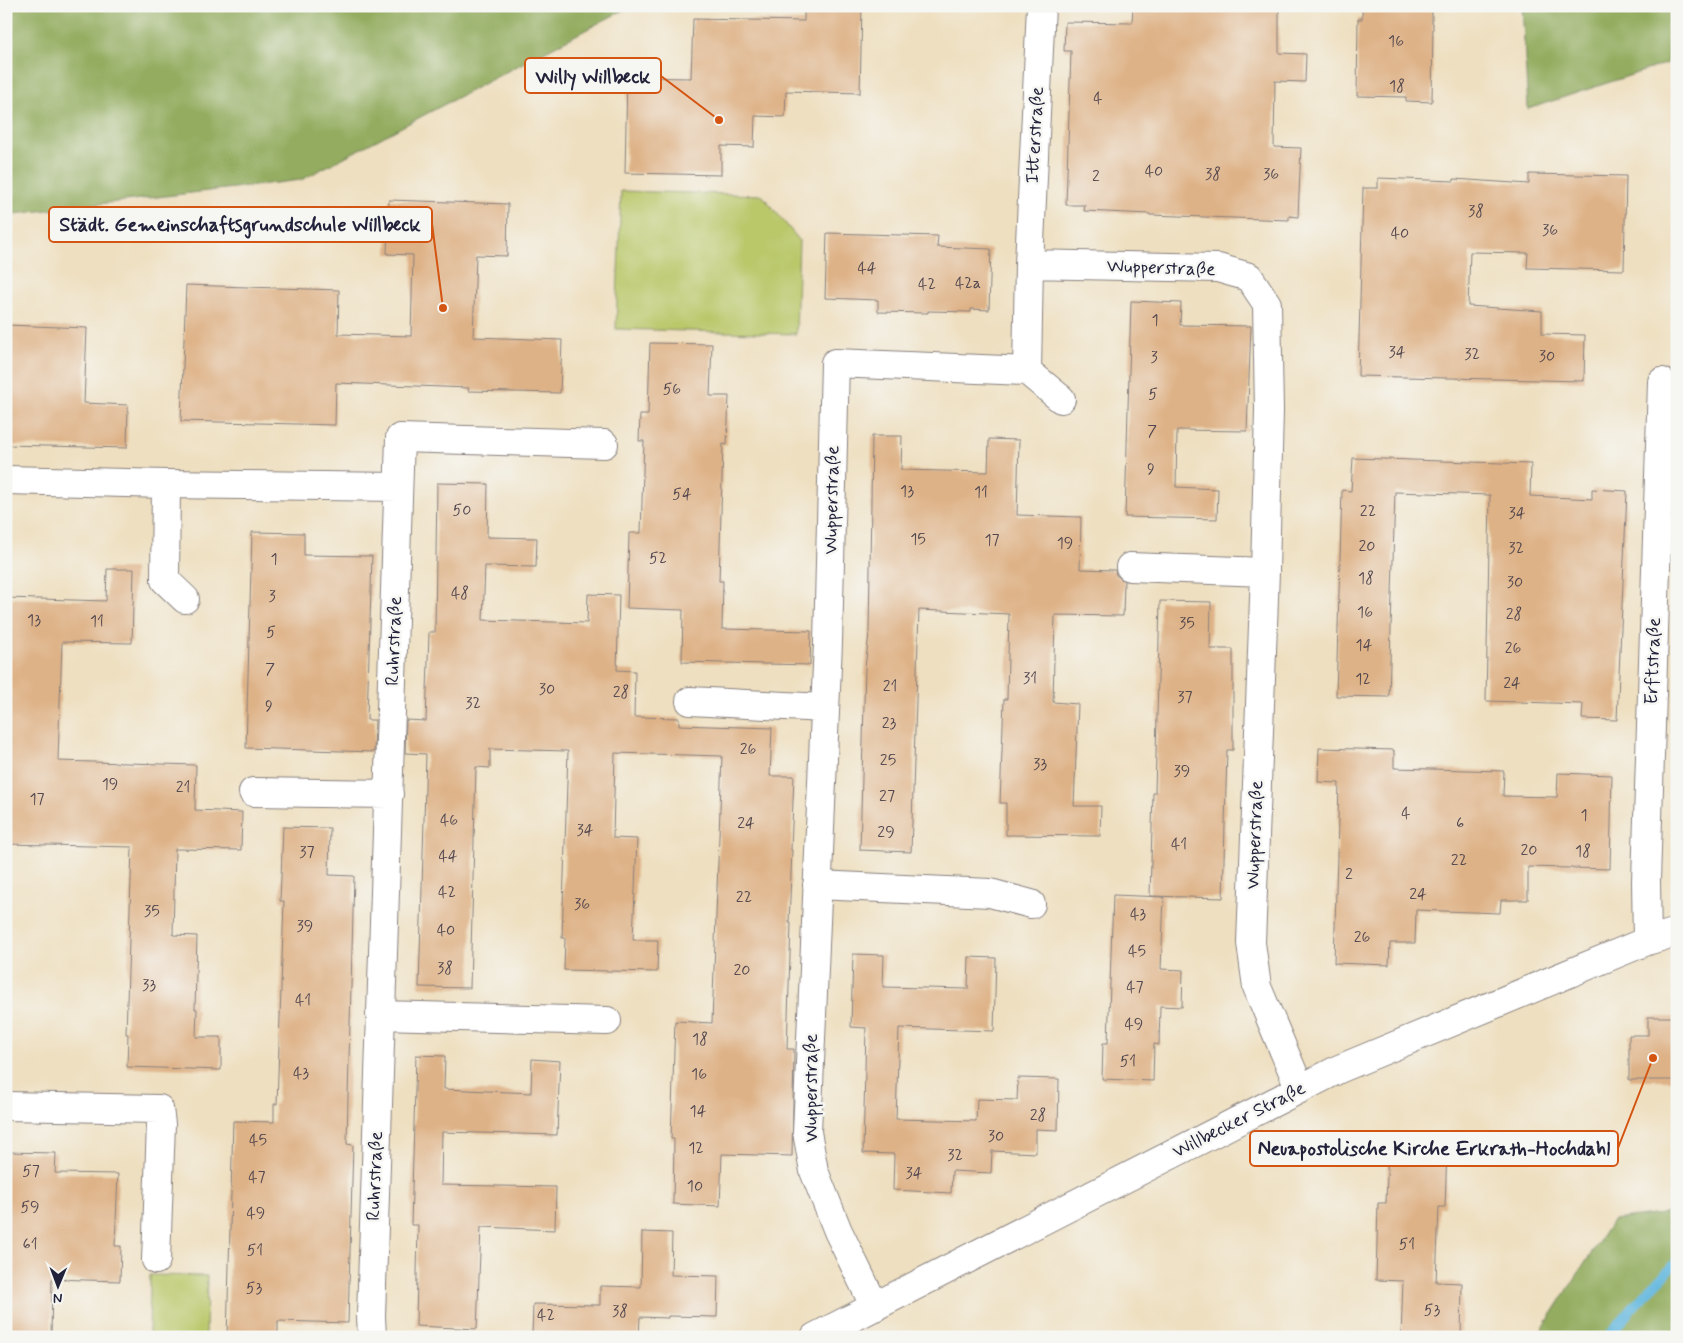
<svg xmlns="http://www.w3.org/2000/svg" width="1683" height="1343" viewBox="0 0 1683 1343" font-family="Mynerve,sans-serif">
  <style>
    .green { fill: #bac86a; stroke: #6e7552 }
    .forest { fill: #93ac5e; stroke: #5a674c }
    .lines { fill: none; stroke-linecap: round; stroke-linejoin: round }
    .stream { stroke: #62b7de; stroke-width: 10 }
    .building { fill: #deb287 }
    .minor-casing { stroke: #88807e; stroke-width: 30 }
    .minor { stroke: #fff; stroke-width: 28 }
    .labels { text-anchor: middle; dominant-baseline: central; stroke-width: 5; stroke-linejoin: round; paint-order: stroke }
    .number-label { font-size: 16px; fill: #51464e }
    .street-label { font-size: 19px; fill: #22223b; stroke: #f6f6f2 }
    .leader { fill: none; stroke: #d45411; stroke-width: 2 }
    .callout-dot { fill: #d45411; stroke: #f6f6f2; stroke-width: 2 }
    .callout { fill: #f6f6f2; stroke: #d45411; stroke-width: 2 }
    .callout-label { font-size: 20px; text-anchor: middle; font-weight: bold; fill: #22223b }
  </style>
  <rect width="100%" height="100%" fill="#f6f6f2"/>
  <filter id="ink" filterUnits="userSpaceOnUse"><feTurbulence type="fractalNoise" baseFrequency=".02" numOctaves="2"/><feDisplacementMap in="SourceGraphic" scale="10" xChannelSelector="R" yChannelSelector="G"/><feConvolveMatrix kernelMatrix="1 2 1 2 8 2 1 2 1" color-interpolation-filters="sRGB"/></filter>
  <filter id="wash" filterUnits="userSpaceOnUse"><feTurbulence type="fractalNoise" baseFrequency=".0096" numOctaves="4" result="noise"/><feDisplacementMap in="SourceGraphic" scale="20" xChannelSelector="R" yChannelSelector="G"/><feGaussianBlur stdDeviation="1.12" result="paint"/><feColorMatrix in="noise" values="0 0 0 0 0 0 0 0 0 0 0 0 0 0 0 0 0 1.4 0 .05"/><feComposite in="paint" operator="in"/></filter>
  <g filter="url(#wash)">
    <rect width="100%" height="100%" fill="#eedfc0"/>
    <path class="green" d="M621,191L762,195L799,240L796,334L616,329Z
      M150,1275L207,1276L206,1337H149Z"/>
    <path class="forest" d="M6,6H631L301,180L6,215Z
      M1522,6H1670L1668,63L1528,109Z
      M1677,1212V1337H1537L1613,1220Z"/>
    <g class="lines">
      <path class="stream" d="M1608,1337L1633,1307L1677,1262"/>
    </g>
    <g id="blocks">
      <path class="building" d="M804,6H862L860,93L786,91L785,117L755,116L754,147L721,146V175L625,173L627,77L691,78L693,19L804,21Z
        M1133,6H1279V53L1306,54L1305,82L1275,81L1274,147L1301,148L1298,217L1289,216V220L1150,215V214L1084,211L1085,205H1066L1071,51H1064L1065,22L1132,23Z
        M1362,6H1432V23H1433L1432,102L1406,101V97L1357,96L1358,19H1362Z
        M1529,174L1626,176L1624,270L1527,268L1528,253L1470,252L1468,306L1542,311V334L1585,335L1584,381L1358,376L1363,188H1378V178L1454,181V179L1529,184Z
        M389,200L508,204L507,256L476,255L473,337L562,340L560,393L468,391L469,388L336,383L335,425L181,421L186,285L339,290L338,334L411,336L413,255L387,254Z
        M827,233L938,236L937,247L991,249L989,310L971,309V312L928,311V313L878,312V300L825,298Z
        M1131,301L1181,303L1180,325L1251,326L1247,431L1177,430L1176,487L1218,489L1217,519L1125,517Z
        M6,325L87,328L84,403L128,405L127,448L6,445Z
        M650,343L712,344L710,396H729L727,445L723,444L719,581H723L722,629L811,631L810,665L682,662L683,610L627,608L629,533H641L644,441H639L640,415H648Z
        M872,436H902L901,470L988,472L989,439L1019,440L1017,515L1081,517L1080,569L1115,570L1116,575L1124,581L1123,616L1055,615L1053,702L1078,704L1074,806H1101L1100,836L1006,835V803H1000L1004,699H1007L1009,614L919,610L911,852L860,850L865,668L869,633Z
        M1353,458L1531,464L1530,496L1592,499V489L1627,491L1617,720L1582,719L1583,704L1486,701L1490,495L1395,492L1389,697L1336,696L1342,490L1351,491Z
        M437,483L488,484L487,537L537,538L536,567L485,566L483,620L587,623L588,594L619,595L617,670L635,671L634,717L679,718V725L772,728L770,776H794L791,850H792L789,923H791L787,1049H794L792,1156L722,1154L720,1206L673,1204L674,1139H671L675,1021L712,1023L722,756L615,753L613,838L637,839L633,940H658L657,972L610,971L564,970L565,938H562L568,751L490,749V768L476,767L470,988L419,987L426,754L405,753L406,720L426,721L429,632H435Z
        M252,532L304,533V555L372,556L367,720H375L374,752L246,748Z
        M107,569H134L132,643L62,642L58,761L196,765L195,810L242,812L241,850L175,849L173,935L197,936L195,1009H197L196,1037H221V1070L127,1067L128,1034H126L132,847L6,844V598L106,601Z
        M1160,601L1211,602L1210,649H1233V750H1227L1223,898L1150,896L1153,793H1155Z
        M1319,748L1394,750V768L1504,771L1503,796L1557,797L1558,773L1612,775L1610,869L1528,867V900H1501L1500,913L1416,910L1415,943H1390L1389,965L1334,963L1339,783L1318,782Z
        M283,827L330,828L329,875L354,876L348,1097L347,1144L353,1145L348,1323L278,1321V1337H227L233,1121L274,1122V1104H277L284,901H280Z
        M1113,895L1164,897L1161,969L1183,970L1182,1007L1160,1006L1159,1045L1154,1044L1153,1081L1102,1079L1103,1043H1108Z
        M853,954L884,955L883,987L968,989L969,957L996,958L994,1031L899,1028L896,1119L976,1121L977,1099L1017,1100L1018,1078L1059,1079L1058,1130L1036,1129V1153L992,1151L991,1173L952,1171L951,1193L893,1190L894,1154L863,1153L866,1028L851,1027Z
        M1648,1017H1677V1080H1629V1035H1648Z
        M416,1055L445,1056L444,1089L531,1093L532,1059L560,1061L557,1135L442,1132L441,1185L556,1187L555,1230L481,1227L477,1329L416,1326L418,1225H411Z
        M1388,1148L1447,1150L1445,1207H1439L1436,1282L1462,1283L1461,1337H1401L1403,1281L1376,1280L1378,1203H1386Z
        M6,1152L56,1153L55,1173L118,1174L115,1246H121L120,1281L52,1279L51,1337H6Z
        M642,1232L672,1233L671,1275L718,1276L717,1317L668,1316V1318L640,1317L639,1337H532L533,1304L600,1305V1286L641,1287Z"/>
    </g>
  </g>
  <g filter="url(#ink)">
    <use href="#blocks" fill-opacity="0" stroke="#88807e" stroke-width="1"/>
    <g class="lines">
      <g class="minor-casing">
        <path id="minor" d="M1029,264L1041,6
          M1027,371L1061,399
          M6,480L166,484L398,487
          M166,484L165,580L185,599
          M1130,567L1265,572
          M690,701L825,708
          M253,792L389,794
          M817,885L990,893L1031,904
          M1647,941L1646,881L1662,382
          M380,1015L607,1021
          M6,1106L159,1109L161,1124L156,1260
          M875,1307L838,1231L814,1171L807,1132L828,642L835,363L1027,371L1029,264L1218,268L1249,277L1267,304L1269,410L1265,572L1251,943L1257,987L1300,1089
          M372,1337L371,1316L400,438L604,444
          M815,1337L1339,1069L1647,941L1677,932"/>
      </g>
      <use href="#minor" class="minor"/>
    </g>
  </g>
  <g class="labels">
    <g class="number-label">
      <text x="1396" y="41">16</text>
      <text x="1397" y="86">18</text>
      <text x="1098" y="98">4</text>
      <text x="1154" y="171">40</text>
      <text x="1213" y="174">38</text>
      <text x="1271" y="174">36</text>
      <text x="1096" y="176">2</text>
      <text x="1476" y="211">38</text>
      <text x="1550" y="230">36</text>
      <text x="1400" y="233">40</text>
      <text x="867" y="268">44</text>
      <text x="968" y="283">42a</text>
      <text x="927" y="284">42</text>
      <text x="1155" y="320">1</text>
      <text x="1397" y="352">34</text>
      <text x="1472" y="354">32</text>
      <text x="1547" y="356">30</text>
      <text x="1154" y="357">3</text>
      <text x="672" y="389">56</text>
      <text x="1153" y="394">5</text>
      <text x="1152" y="431">7</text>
      <text x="1151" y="469">9</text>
      <text x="907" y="491">13</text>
      <text x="981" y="492">11</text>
      <text x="682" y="494">54</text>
      <text x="462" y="510">50</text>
      <text x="1368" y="511">22</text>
      <text x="1517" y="513">34</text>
      <text x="918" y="539">15</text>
      <text x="992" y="540">17</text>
      <text x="1065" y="543">19</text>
      <text x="1367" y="546">20</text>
      <text x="1516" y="548">32</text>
      <text x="658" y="558">52</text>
      <text x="274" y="559">1</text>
      <text x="1366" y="578">18</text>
      <text x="1515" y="582">30</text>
      <text x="460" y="593">48</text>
      <text x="272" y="596">3</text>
      <text x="1365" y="612">16</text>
      <text x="1514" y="614">28</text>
      <text x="34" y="620">13</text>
      <text x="97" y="621">11</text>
      <text x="1187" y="623">35</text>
      <text x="271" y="632">5</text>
      <text x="1364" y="645">14</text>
      <text x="1513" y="648">26</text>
      <text x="270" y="669">7</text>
      <text x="1030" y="678">31</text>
      <text x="1363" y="679">12</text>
      <text x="1512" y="683">24</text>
      <text x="890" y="686">21</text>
      <text x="547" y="689">30</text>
      <text x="621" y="692">28</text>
      <text x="1185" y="697">37</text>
      <text x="473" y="703">32</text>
      <text x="269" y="706">9</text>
      <text x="889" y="723">23</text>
      <text x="748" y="749">26</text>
      <text x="888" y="760">25</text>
      <text x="1040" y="764">33</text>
      <text x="1182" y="771">39</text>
      <text x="110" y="784">19</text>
      <text x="183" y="787">21</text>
      <text x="887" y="796">27</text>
      <text x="37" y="799">17</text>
      <text x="1406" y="813">4</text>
      <text x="1584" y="815">1</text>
      <text x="449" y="820">46</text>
      <text x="746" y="823">24</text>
      <text x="1460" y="823">6</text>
      <text x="585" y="830">34</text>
      <text x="886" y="832">29</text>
      <text x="1179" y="844">41</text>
      <text x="1529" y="850">20</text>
      <text x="1583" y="851">18</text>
      <text x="307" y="852">37</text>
      <text x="448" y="856">44</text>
      <text x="1459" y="860">22</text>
      <text x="1349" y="874">2</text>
      <text x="447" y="892">42</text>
      <text x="1418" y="894">24</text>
      <text x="744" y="897">22</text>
      <text x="582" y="904">36</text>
      <text x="152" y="911">35</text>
      <text x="1138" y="914">43</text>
      <text x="305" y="926">39</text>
      <text x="446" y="930">40</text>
      <text x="1362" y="937">26</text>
      <text x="1137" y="951">45</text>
      <text x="445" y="968">38</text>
      <text x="742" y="970">20</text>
      <text x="149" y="985">33</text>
      <text x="1135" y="987">47</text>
      <text x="303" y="1000">41</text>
      <text x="1134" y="1024">49</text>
      <text x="700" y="1039">18</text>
      <text x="1128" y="1061">51</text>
      <text x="301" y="1073">43</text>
      <text x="699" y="1074">16</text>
      <text x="698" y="1111">14</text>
      <text x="1038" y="1115">28</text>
      <text x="996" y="1136">30</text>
      <text x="258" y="1140">45</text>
      <text x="696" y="1148">12</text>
      <text x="955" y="1155">32</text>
      <text x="31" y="1171">57</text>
      <text x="914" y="1173">34</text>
      <text x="257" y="1177">47</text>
      <text x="695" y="1186">10</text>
      <text x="30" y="1207">59</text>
      <text x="256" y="1213">49</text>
      <text x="30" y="1244">61</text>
      <text x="1407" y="1244">51</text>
      <text x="255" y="1250">51</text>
      <text x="254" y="1288">53</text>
      <text x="1432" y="1310">53</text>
      <text x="620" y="1311">38</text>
      <text x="546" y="1315">42</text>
    </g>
    <g class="street-label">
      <text transform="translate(1035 135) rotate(-87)">Itterstraße</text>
      <text transform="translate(1161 268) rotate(2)">Wupperstraße</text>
      <text transform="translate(832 500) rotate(-89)">Wupperstraße</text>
      <text transform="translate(394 641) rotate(-88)">Ruhrstraße</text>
      <text transform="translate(1653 661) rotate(-88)">Erftstraße</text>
      <text transform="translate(1255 835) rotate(-88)">Wupperstraße</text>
      <text transform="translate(811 1088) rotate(-90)">Wupperstraße</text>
      <text transform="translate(1239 1120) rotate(-27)">Willbecker Straße</text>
      <text transform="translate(375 1176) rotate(-88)">Ruhrstraße</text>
    </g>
  </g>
  <path class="leader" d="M719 120L661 76M443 308L432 224M1653 1058L1618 1148"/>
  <g class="callout-dot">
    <circle cx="719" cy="120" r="5"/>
    <circle cx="443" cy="308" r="5"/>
    <circle cx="1653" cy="1058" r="5"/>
  </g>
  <g class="callout">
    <rect x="525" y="58" width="136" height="35" rx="5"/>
    <rect x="49" y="207" width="383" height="35" rx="5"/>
    <rect x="1250" y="1131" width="368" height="35" rx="5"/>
  </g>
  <g class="callout-label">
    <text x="593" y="83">Willy Willbeck</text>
    <text x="240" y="231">Städt. Gemeinschaftsgrundschule Willbeck</text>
    <text x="1434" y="1155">Neuapostolische Kirche Erkrath-Hochdahl</text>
  </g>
  <rect width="1683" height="1343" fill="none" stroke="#f6f6f2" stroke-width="25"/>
  <g transform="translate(58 1286) rotate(181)" stroke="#f6f6f2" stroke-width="4" paint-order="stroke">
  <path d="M0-4L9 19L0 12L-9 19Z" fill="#22223b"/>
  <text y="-8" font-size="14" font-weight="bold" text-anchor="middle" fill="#22223b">N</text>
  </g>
</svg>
